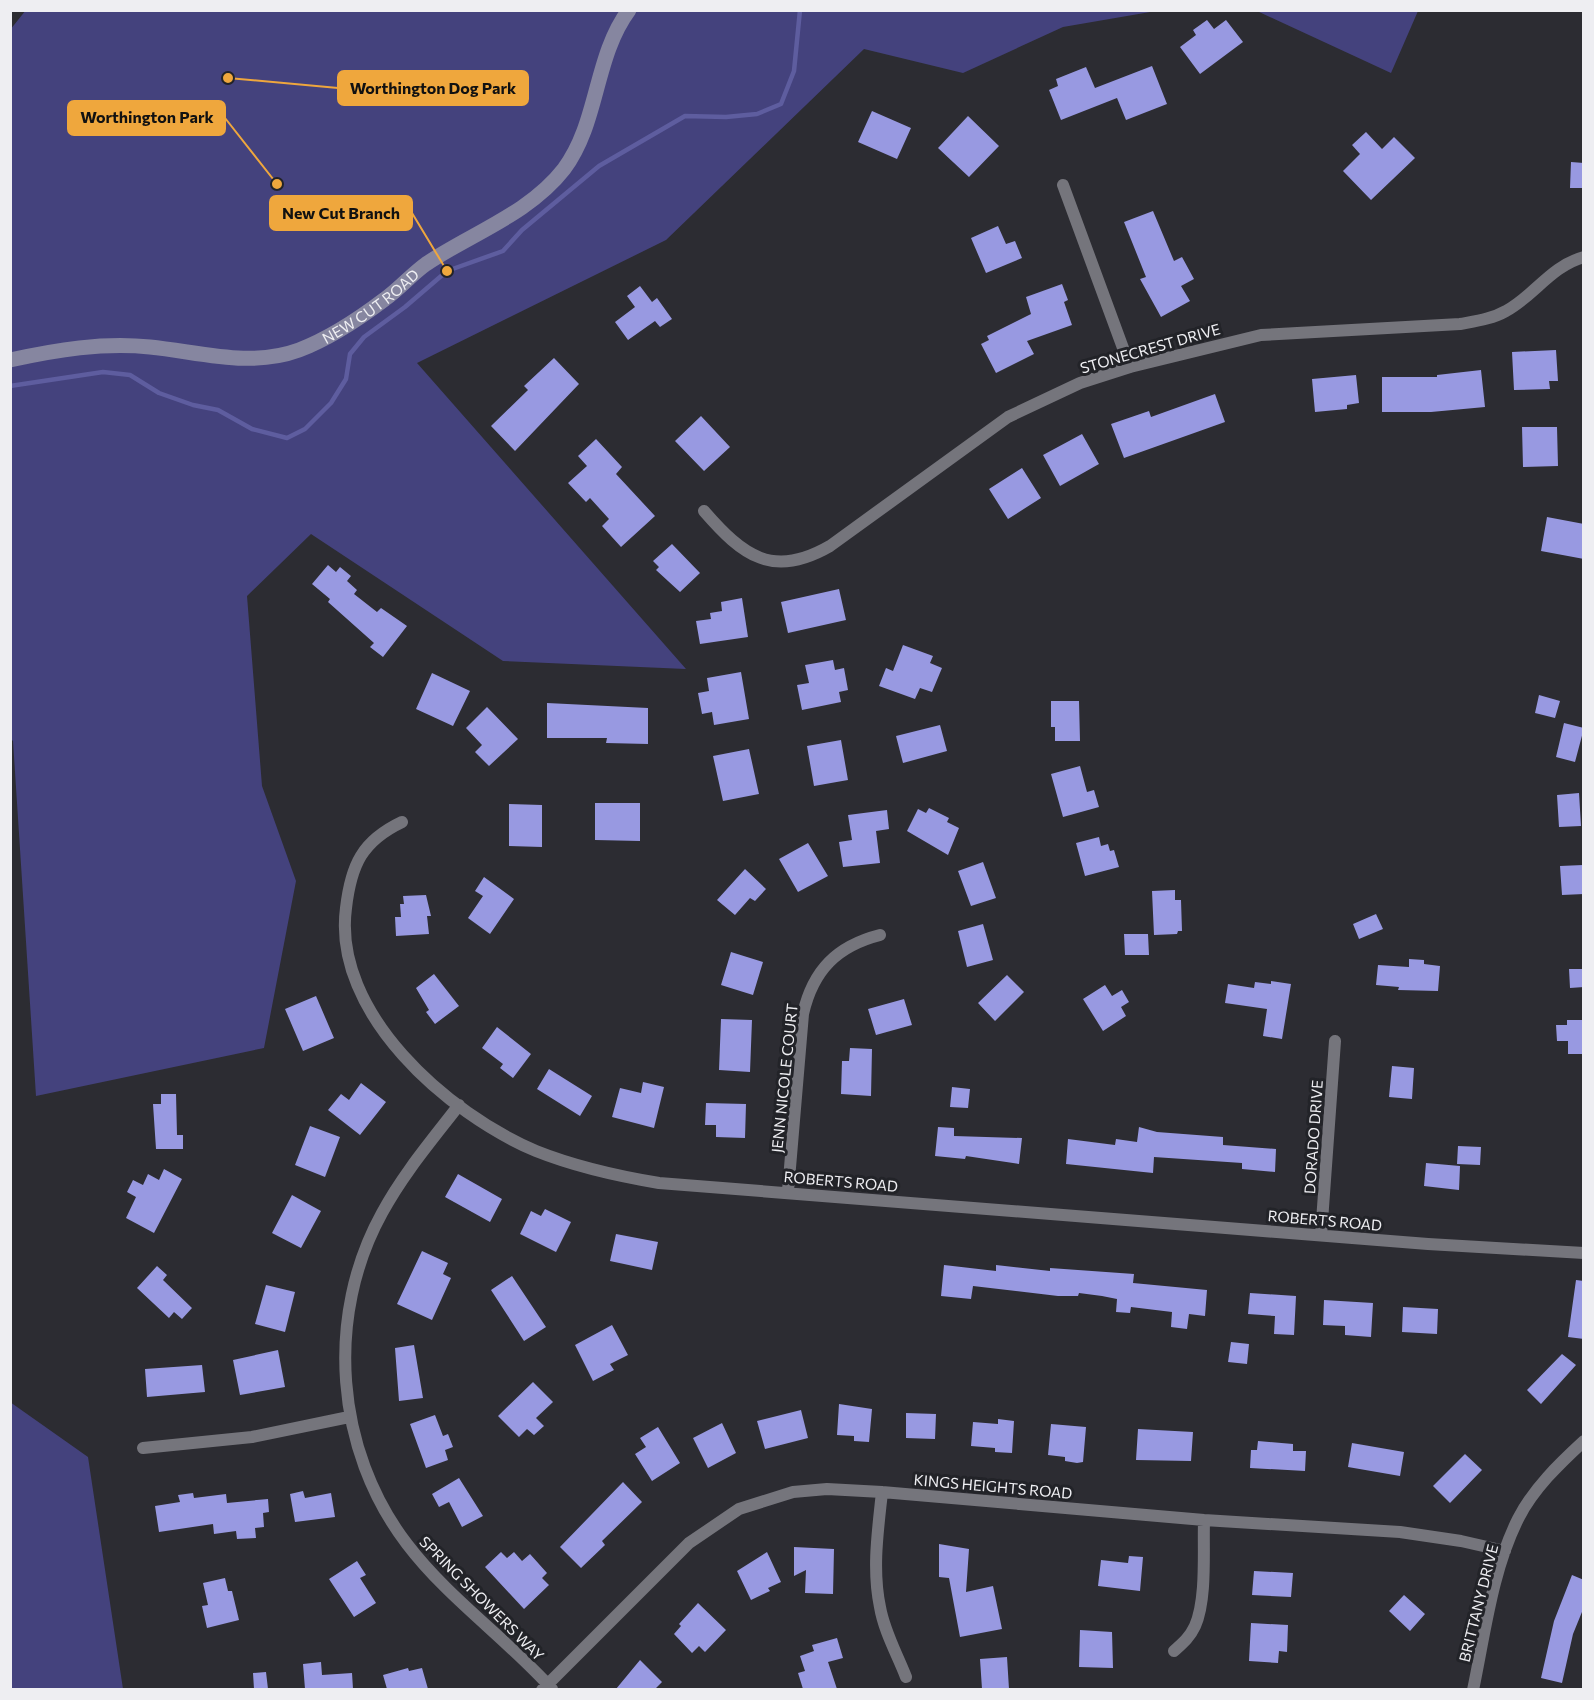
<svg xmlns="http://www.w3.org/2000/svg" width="1594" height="1700" viewBox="0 0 1594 1700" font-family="Commissioner,sans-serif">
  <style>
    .green { fill: #44427d }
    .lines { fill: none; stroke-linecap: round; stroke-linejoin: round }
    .stream { stroke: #5e5d9f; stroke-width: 4.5 }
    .building { fill: #9899e1 }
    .street { stroke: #75757c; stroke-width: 12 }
    .secondary { stroke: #8686a0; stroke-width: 15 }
    .labels { text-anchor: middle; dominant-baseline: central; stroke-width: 6; stroke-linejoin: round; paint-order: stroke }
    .street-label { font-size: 15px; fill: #eeeef2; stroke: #222328 }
    .leader { fill: none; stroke: #efa73d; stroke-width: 2 }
    .callout-dot { fill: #efa73d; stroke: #222328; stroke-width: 2 }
    .callout { fill: #efa73d; stroke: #efa73d; stroke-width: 2 }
    .callout-label { font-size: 16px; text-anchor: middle; font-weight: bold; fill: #111 }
  </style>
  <rect width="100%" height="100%" fill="#2c2c32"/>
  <path class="green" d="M26,10L1156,11L1063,27L963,73L864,49L666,240L417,363L686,669L503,661L311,534L247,596L262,786L296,881L264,1048L36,1096L13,741L10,738V30Z
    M1257,11H1418L1391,73Z
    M10,1402L88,1457L123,1689H11Z"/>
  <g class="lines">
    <path class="stream" d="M10,386L103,372L130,375L159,393L193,405L218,410L252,429L287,438L305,429L331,403L346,379L350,354L364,337L405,307L447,271L503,251L522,230L599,166L685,116L726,117L757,114L781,104L794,71L800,10"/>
  </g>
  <path class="building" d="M1207,20L1214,29L1226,20L1243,42L1200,74L1180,47L1196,35L1193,30Z
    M1152,66L1167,104L1126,120L1117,98L1061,120L1049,90L1058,86L1056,79L1086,67L1095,88Z
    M872,111L911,128L897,159L858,142Z
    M968,116L999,146L969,177L938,148Z
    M1366,132L1382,149L1394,137L1415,158L1371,200L1343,171L1360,154L1352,145Z
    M1571,162L1584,163V188H1570Z
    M1153,211L1174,261L1182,257L1194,279L1181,286L1190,301L1161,317L1140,279L1146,277L1124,222Z
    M998,226L1006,244L1015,241L1022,258L986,273L971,238Z
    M1062,284L1068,300L1064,302L1072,325L1027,341L1034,354L996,373L981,344L989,340L987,336L1031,314L1026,297Z
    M640,286L652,302L657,298L672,319L660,327L655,321L628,340L615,322L635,307L627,296Z
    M1556,350L1558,381H1549L1550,389L1514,390L1512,352Z
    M554,358L579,384L515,451L491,426L528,390L524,386Z
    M1481,370L1485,407L1431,412H1382V377H1437V375Z
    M1356,375L1359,403L1347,405V409L1315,412L1312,379Z
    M1215,394L1225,422L1124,458L1111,424L1149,411L1151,417Z
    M701,416L730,447L704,471L675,441Z
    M1522,427H1557L1558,466L1523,467Z
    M1082,434L1099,464L1060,486L1043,455Z
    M596,439L622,467L616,474L655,516L621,547L602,526L609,519L590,498L586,502L568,483L587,466L578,456Z
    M1022,468L1041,498L1008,519L989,489Z
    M1547,517L1584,524V559L1541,551Z
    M672,544L700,573L680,592L656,570L659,567L653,561Z
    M328,565L336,572L340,567L351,576L347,581L357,590L354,594L377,612L381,608L407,626L383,657L370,647L374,643L328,602L330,599L312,584Z
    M839,589L846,620L788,633L781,602Z
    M742,598L748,637L700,644L696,621L711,619L710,613L722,611L721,602Z
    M903,645L933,656L930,663L942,668L932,692L920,688L915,699L879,686L886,668L893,671Z
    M833,660L835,670L844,668L848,690L839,692L841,702L802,710L797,685L809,683L805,665Z
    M741,672L749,719L714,725L712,712L702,714L698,693L709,691L707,678Z
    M432,673L470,691L453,726L416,709Z
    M1539,695L1560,701L1555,718L1535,713Z
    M1051,701H1079L1080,741H1055V727H1051Z
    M547,703L648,708V744L606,743L607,738H547Z
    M487,707L518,739L489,766L475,752L482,745L466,728Z
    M1564,723L1584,728L1575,762L1556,757Z
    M940,725L947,751L903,763L896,736Z
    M841,740L848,780L814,786L807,746Z
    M749,749L759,794L723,801L713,756Z
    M1080,766L1087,792L1094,790L1099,807L1063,817L1051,774Z
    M1579,793L1581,826L1559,827L1557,795Z
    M595,803H640V841L595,840Z
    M509,804L542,805V847L509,846Z
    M929,808L949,818L947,822L959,828L948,855L907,831L918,809L926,813Z
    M887,810L889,829L876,831L880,863L843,867L839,842L852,840L848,815Z
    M1099,837L1101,846L1108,844L1110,851L1114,850L1119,867L1085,876L1076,843Z
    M808,843L828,876L798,892L779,859Z
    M983,862L996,898L971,906L958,871Z
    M1583,865L1584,894L1562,895L1560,866Z
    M745,869L766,889L755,901L750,898L735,915L717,900Z
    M484,877L514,899L490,934L468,918L483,896L475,891Z
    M1175,890V900H1181L1182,931H1178L1177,934L1154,935L1152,891Z
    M426,895L431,916H427L429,934L396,936L395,917H401L400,904H404L403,896Z
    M1376,914L1383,929L1359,939L1353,924Z
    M983,924L993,960L967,967L958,931Z
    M1124,934H1148L1149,955H1125Z
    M731,952L763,962L753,995L721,985Z
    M1409,959L1424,960V964L1440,966L1438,991L1398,990L1399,987L1376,985L1378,965L1409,967Z
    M1569,969H1584V987L1570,988Z
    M434,974L459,1006L435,1024L426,1012L429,1010L416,988Z
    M1007,975L1024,992L995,1021L978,1003Z
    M1271,981L1291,984L1282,1039L1263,1036L1267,1009L1225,1003L1228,984L1254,988L1255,982L1271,984Z
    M1105,985L1112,996L1122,990L1129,1002L1121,1007L1126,1016L1103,1031L1083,999Z
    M316,996L334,1038L303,1051L285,1009Z
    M904,999L912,1025L876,1035L868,1009Z
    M721,1019L752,1020L750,1072L719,1070Z
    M1567,1020H1584V1054H1568V1041H1557L1556,1025H1567Z
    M497,1027L531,1054L513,1078L500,1068L503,1064L482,1048Z
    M850,1048L872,1049L871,1096L841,1094L842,1061H849Z
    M1392,1066L1414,1068L1412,1099L1389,1097Z
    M549,1069L592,1096L580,1116L537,1089Z
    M643,1082L664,1087L654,1128L612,1117L620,1088L641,1093Z
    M361,1083L386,1102L360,1135L328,1110L341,1094L349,1100Z
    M952,1087L970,1089L968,1108L950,1107Z
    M161,1094H176L177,1135H183V1149H156L153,1104H161Z
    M706,1103L746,1104L745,1138L716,1137V1125H705Z
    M310,1126L340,1137L325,1177L295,1165Z
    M938,1127L954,1128V1136L1022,1138L1019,1164L966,1156L965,1159L935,1156Z
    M1139,1127L1157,1132L1223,1137V1145L1276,1149L1275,1172L1242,1169V1163L1154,1157L1153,1173L1066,1164L1068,1139L1115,1145L1116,1139L1137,1142Z
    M1458,1146L1481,1147L1480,1165L1457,1164Z
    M1426,1163L1460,1166L1459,1190L1424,1186Z
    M164,1169L182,1179L154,1233L126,1218L136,1197L127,1192L133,1180L143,1185L148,1174L159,1180Z
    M458,1174L502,1199L490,1222L445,1197Z
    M292,1195L321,1211L301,1248L272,1233Z
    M545,1209L571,1222L556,1252L520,1234L531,1211L541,1216Z
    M616,1234L658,1242L652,1270L610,1261Z
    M422,1251L448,1263L443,1274L451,1278L432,1320L397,1304Z
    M944,1265L996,1271V1265L1050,1271V1268L1134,1274L1133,1283L1207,1290L1205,1316L1189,1314L1187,1329L1171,1327L1172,1312L1131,1307L1130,1313L1116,1312L1117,1299L1102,1296L1079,1293L1078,1296H1058L973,1286L971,1299L941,1296Z
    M157,1266L167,1275L163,1280L192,1308L182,1319L174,1312L169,1318L137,1288Z
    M512,1276L546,1327L524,1341L491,1290Z
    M1576,1280L1584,1281V1339L1568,1337Z
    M266,1285L295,1292L285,1332L255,1324Z
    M1250,1293L1296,1296L1294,1335L1274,1334L1275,1316L1248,1314Z
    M1324,1300L1373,1303L1371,1337L1345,1335V1326L1323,1325Z
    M1403,1307L1438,1309L1437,1334L1402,1332Z
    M612,1325L628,1355L610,1364L614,1370L593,1381L575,1345Z
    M1231,1342L1249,1344L1247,1364L1228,1362Z
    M414,1345L423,1398L399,1401L395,1348Z
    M278,1350L285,1387L240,1395L233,1360Z
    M1562,1354L1576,1365L1541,1404L1527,1390Z
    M202,1365L205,1392L147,1397L145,1369Z
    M533,1382L553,1402L536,1418L544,1426L534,1435L527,1429L519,1437L498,1416Z
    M839,1404L872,1409L869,1442L854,1441V1436L837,1435Z
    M801,1410L808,1438L765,1449L757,1421Z
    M906,1413L936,1414L935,1439L906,1438Z
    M435,1415L443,1436L448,1434L453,1447L445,1450L448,1460L426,1468L410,1424Z
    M998,1419L1014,1421L1012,1453L995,1452V1448L971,1446L973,1422L998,1424Z
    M722,1423L736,1453L708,1468L693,1438Z
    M1051,1424L1086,1427L1083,1462L1077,1463L1065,1461V1457L1048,1455Z
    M658,1427L680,1463L652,1481L635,1454L646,1447L640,1438Z
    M1138,1429L1193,1432L1191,1461L1136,1460Z
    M1258,1441L1293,1444V1451H1306L1305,1471L1250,1468L1251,1450H1257Z
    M1352,1443L1404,1452L1400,1476L1348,1467Z
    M1465,1454L1482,1470L1450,1503L1433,1486Z
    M459,1478L483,1516L462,1527L449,1502L439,1507L432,1494Z
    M623,1482L642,1502L602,1541L605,1545L581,1568L560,1547Z
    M303,1491L305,1498L331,1493L335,1517L295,1522L290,1494Z
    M193,1493L194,1498L226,1494L227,1503L268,1499L269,1512L263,1513L264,1527L255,1528L256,1538L237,1539L236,1531L214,1534L213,1524L159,1532L155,1506L180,1502L178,1495Z
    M939,1544L969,1549L966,1592L993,1586L1002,1629L960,1637L949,1578L939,1577Z
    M794,1547L834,1549L833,1594L805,1593L806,1570L794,1576Z
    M501,1552L507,1558L514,1552L522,1561L530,1554L547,1573L542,1578L549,1585L524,1609L485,1567Z
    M767,1552L781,1582L768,1588L770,1591L751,1600L737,1571Z
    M1129,1556L1143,1557L1140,1591L1098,1586L1101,1560L1128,1563Z
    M357,1561L366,1575L360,1578L376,1603L354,1617L329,1579Z
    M1254,1571L1293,1573L1291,1597L1252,1595Z
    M1572,1575L1584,1580V1607L1573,1634L1562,1683L1541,1678L1554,1621Z
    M225,1578L228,1591H232L239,1620L207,1628L202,1606L208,1605L203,1583Z
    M1404,1595L1425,1614L1410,1631L1389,1611Z
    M698,1603L726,1630L705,1652L699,1646L692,1653L674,1634L681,1626L679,1624Z
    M1251,1623L1288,1625L1287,1652L1279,1651L1278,1663L1249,1661Z
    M1080,1630L1112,1632L1113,1668L1079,1667Z
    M837,1638L843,1658L828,1662L837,1689H803L798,1673L805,1671L800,1656L814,1651L812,1645Z
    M1007,1657L1009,1689H982L980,1659Z
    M640,1660L662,1682L655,1689H616Z
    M321,1662L322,1675L352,1673L353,1689H305L303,1664Z
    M408,1668L409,1671L422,1668L428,1689H387L383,1675Z
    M266,1672L268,1689H254L253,1673Z"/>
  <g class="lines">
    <path class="street" d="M1063,185L1130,367
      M704,511C743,556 773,579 830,546L1008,417L1080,383L1130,367L1261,335L1460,324C1476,321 1492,319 1506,311C1534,296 1551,266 1584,257
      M402,822C362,841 351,865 346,908C332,1013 448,1114 536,1151C576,1167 617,1176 659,1183L1428,1244L1584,1253
      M459,1105C432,1140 403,1174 382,1213C325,1316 335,1450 407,1544C448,1598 506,1638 552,1689
      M788,1191L803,1014C813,970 837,946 880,935
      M1321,1235L1335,1041
      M143,1448L252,1437L349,1417
      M882,1492C878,1530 872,1569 880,1607C884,1631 897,1654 906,1677
      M1174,1651C1183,1643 1190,1637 1195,1626C1207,1599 1203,1550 1204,1520
      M542,1690L689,1543L739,1509L793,1492L827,1489L882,1492L1204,1520L1400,1532L1461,1541L1505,1551
      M1473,1690C1485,1633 1492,1571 1518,1519C1533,1489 1559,1464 1584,1441"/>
    <path class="secondary" id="s1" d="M10,360C56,350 103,342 150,347C200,352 250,368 299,350C328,339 360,318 385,299C399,289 412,274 426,264C472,233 529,214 564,169C599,122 594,57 629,10"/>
  </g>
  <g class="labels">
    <g class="street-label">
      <text stroke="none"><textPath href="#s1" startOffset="376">NEW CUT ROAD</textPath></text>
      <text transform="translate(1150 348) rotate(-16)">STONECREST DRIVE</text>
      <text transform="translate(784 1078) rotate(-84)">JENN NICOLE COURT</text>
      <text transform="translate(1313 1137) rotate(-86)">DORADO DRIVE</text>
      <text transform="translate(841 1181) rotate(5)">ROBERTS ROAD</text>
      <text transform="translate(1325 1220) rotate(5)">ROBERTS ROAD</text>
      <text transform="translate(993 1486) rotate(5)">KINGS HEIGHTS ROAD</text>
      <text transform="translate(482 1598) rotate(45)">SPRING SHOWERS WAY</text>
      <text transform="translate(1478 1603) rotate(-76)">BRITTANY DRIVE</text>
    </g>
  </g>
  <path class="leader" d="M228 78L338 88M277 184L225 118M447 271L412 213"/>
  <g class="callout-dot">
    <circle cx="228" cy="78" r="6"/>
    <circle cx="277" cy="184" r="6"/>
    <circle cx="447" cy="271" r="6"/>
  </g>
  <g class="callout">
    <rect x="338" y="71" width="190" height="34" rx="6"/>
    <rect x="68" y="101" width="157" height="34" rx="6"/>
    <rect x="270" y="196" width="142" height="34" rx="6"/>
  </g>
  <g class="callout-label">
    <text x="433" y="94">Worthington Dog Park</text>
    <text x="147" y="123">Worthington Park</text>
    <text x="341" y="219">New Cut Branch</text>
  </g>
  <rect width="1594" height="1700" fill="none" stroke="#eeeef2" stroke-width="24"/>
</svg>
